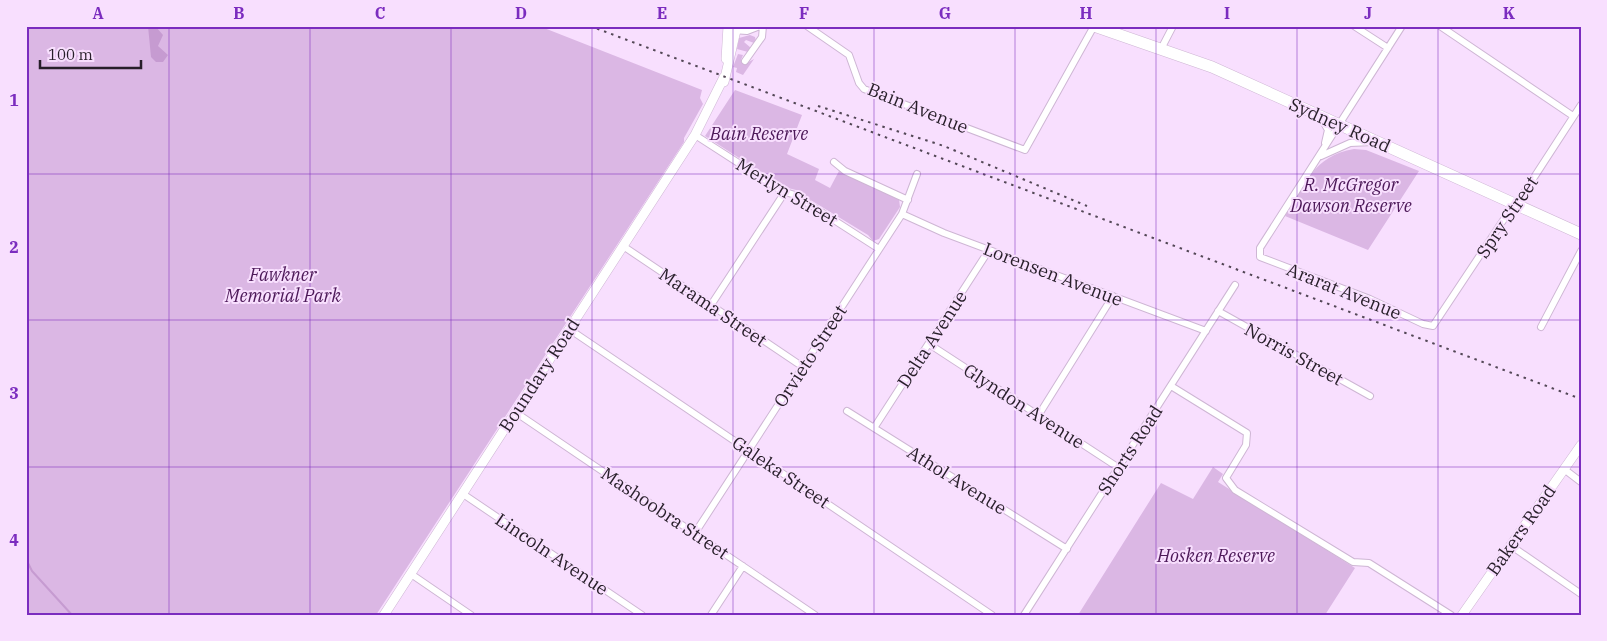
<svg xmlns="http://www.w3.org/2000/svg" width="1607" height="641" viewBox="0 0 1607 641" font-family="'IBM Plex Serif',serif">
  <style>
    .green { fill: #dbb7e4 }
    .water { fill: #c69bd1 }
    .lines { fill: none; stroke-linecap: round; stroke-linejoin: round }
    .stream { stroke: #c69bd1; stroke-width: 2 }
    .street-casing { stroke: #ceb6d4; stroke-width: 8 }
    .secondary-casing { stroke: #ceb6d4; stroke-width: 10 }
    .highway-casing { stroke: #ceb6d4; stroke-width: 12 }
    .street { stroke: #fff; stroke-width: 6 }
    .secondary { stroke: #fff; stroke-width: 9 }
    .highway { stroke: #fff; stroke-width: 11 }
    .rail { stroke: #534756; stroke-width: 2; stroke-dasharray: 2.5 5; stroke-linecap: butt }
    .grid { fill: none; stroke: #7b2cbf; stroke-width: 1; stroke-opacity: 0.55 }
    .labels { text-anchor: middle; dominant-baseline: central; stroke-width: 4; stroke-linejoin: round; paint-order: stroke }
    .street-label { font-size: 18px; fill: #271e29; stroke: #f8dffe }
    .park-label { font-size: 18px; font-style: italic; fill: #4d1959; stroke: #f8dffe }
    .neatline { fill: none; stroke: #7b2cbf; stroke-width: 2 }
    .grid-label { font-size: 16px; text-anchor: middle; font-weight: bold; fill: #7b2cbf }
  </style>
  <rect width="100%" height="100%" fill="#f8dffe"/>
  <path class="green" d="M26,26H539L702,90L700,98L703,104L684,138V142L376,615H31L26,611Z
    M750,35L755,37L756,41L754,43L746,40L744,42L751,48L748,52L737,49L739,38Z
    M738,54L743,55L741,60L745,64L754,59L743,75L736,72L737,68L733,67Z
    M735,90L802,115L787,154L819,169L815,180L830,188L839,171L899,199L900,207L879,239L873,241L868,235L804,196L800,191L784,187L705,136Z
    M1354,149L1366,150L1419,171L1368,250L1285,216C1306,184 1313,156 1354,149Z
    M1213,467L1223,474L1218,482L1355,568L1325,615H1078L1161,483L1193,499Z"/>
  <path class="water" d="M148,26L156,27L163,35L158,46L168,55L163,62H156L151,57Z"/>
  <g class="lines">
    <path class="stream" d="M26,559L32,571L72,615"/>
    <g class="street-casing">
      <path id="street" d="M807,26L849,55L859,83L864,89L1025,150L1094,26
        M1354,26L1388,48
        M1402,26L1260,248V257L1370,299L1423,324L1433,326L1510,210L1520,199L1581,105
        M1440,26L1573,116
        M732,30L747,31L760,26
        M1161,49L1173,26
        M745,61L762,37L763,26
        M1321,118L1328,130L1325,143
        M695,135L782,191L795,195L879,249
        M1321,156L1350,143L1373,142
        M834,162L845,171L908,200
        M902,214L944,233L1206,331
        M623,246L803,367
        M711,305L785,192
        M1218,311L1370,396
        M1541,327L1581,251
        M569,329L992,615
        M929,344L1119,468
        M1171,386L1247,433L1246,445L1226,478L1235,490L1353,562L1369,563L1451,615
        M847,411L1067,549
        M515,412L815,615
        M1038,416L1113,296
        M874,428L989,250
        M1564,469L1581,482
        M463,494L642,615
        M695,533L902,214L917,174
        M1510,545L1581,594
        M411,574L471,615
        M711,615L743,566
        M1024,615L1235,285"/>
    </g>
    <g class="secondary-casing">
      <path id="secondary" d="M726,59L728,26
        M724,82L737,26
        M384,615L695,135L724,77
        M1462,615L1581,445"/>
    </g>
    <g class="highway-casing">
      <path id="highway" d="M1094,26L1212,67L1581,234"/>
    </g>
    <use href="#street" class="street"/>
    <use href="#secondary" class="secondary"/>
    <use href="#highway" class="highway"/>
    <path class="rail" d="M590,26L1581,399
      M818,106L944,146L1087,206"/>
  </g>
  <path class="grid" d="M169,26V615M310,26V615M451,26V615M592,26V615M733,26V615M874,26V615M1015,26V615M1156,26V615M1297,26V615M1438,26V615M26,174H1581M26,320H1581M26,467H1581"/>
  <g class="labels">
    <g class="street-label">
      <text transform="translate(918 108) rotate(22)">Bain Avenue</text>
      <text transform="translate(1340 125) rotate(24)">Sydney Road</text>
      <text transform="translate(787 192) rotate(31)">Merlyn Street</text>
      <text transform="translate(1507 217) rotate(-56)">Spry Street</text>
      <text transform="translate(1053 274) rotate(21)">Lorensen Avenue</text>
      <text transform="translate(1344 291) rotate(22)">Ararat Avenue</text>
      <text transform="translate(713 307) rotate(34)">Marama Street</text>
      <text transform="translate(932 339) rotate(-57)">Delta Avenue</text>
      <text transform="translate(1294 354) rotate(29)">Norris Street</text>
      <text transform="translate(810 356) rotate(-57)">Orvieto Street</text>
      <text transform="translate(539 375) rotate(-57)">Boundary Road</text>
      <text transform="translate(1024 406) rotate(33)">Glyndon Avenue</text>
      <text transform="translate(1130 450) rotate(-57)">Shorts Road</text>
      <text transform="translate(781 472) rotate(34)">Galeka Street</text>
      <text transform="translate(957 480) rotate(32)">Athol Avenue</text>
      <text transform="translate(665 513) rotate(34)">Mashoobra Street</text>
      <text transform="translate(1521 530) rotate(-55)">Bakers Road</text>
      <text transform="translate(552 554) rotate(34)">Lincoln Avenue</text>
    </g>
    <g class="park-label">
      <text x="759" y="133">Bain Reserve</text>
      <text x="1351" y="184">R. McGregor<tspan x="1351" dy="21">Dawson Reserve</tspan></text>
      <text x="283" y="274">Fawkner<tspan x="283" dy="21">Memorial Park</tspan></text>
      <text x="1216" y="555">Hosken Reserve</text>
    </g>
  </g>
  <rect width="1607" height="641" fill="none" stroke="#f8dffe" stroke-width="55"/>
  <path d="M40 60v8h101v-8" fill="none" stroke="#271e29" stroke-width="2.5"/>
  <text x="48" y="60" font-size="15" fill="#271e29" stroke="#f8dffe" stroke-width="4" paint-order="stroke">100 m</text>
  <rect x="28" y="28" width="1552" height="586" class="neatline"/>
  <g class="grid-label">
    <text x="98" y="19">A</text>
    <text x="239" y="19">B</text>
    <text x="380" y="19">C</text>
    <text x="521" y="19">D</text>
    <text x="662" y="19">E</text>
    <text x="804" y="19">F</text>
    <text x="945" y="19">G</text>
    <text x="1086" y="19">H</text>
    <text x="1227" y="19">I</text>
    <text x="1368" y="19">J</text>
    <text x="1509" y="19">K</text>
    <text x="14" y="106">1</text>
    <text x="14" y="253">2</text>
    <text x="14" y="399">3</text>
    <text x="14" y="546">4</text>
  </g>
</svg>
